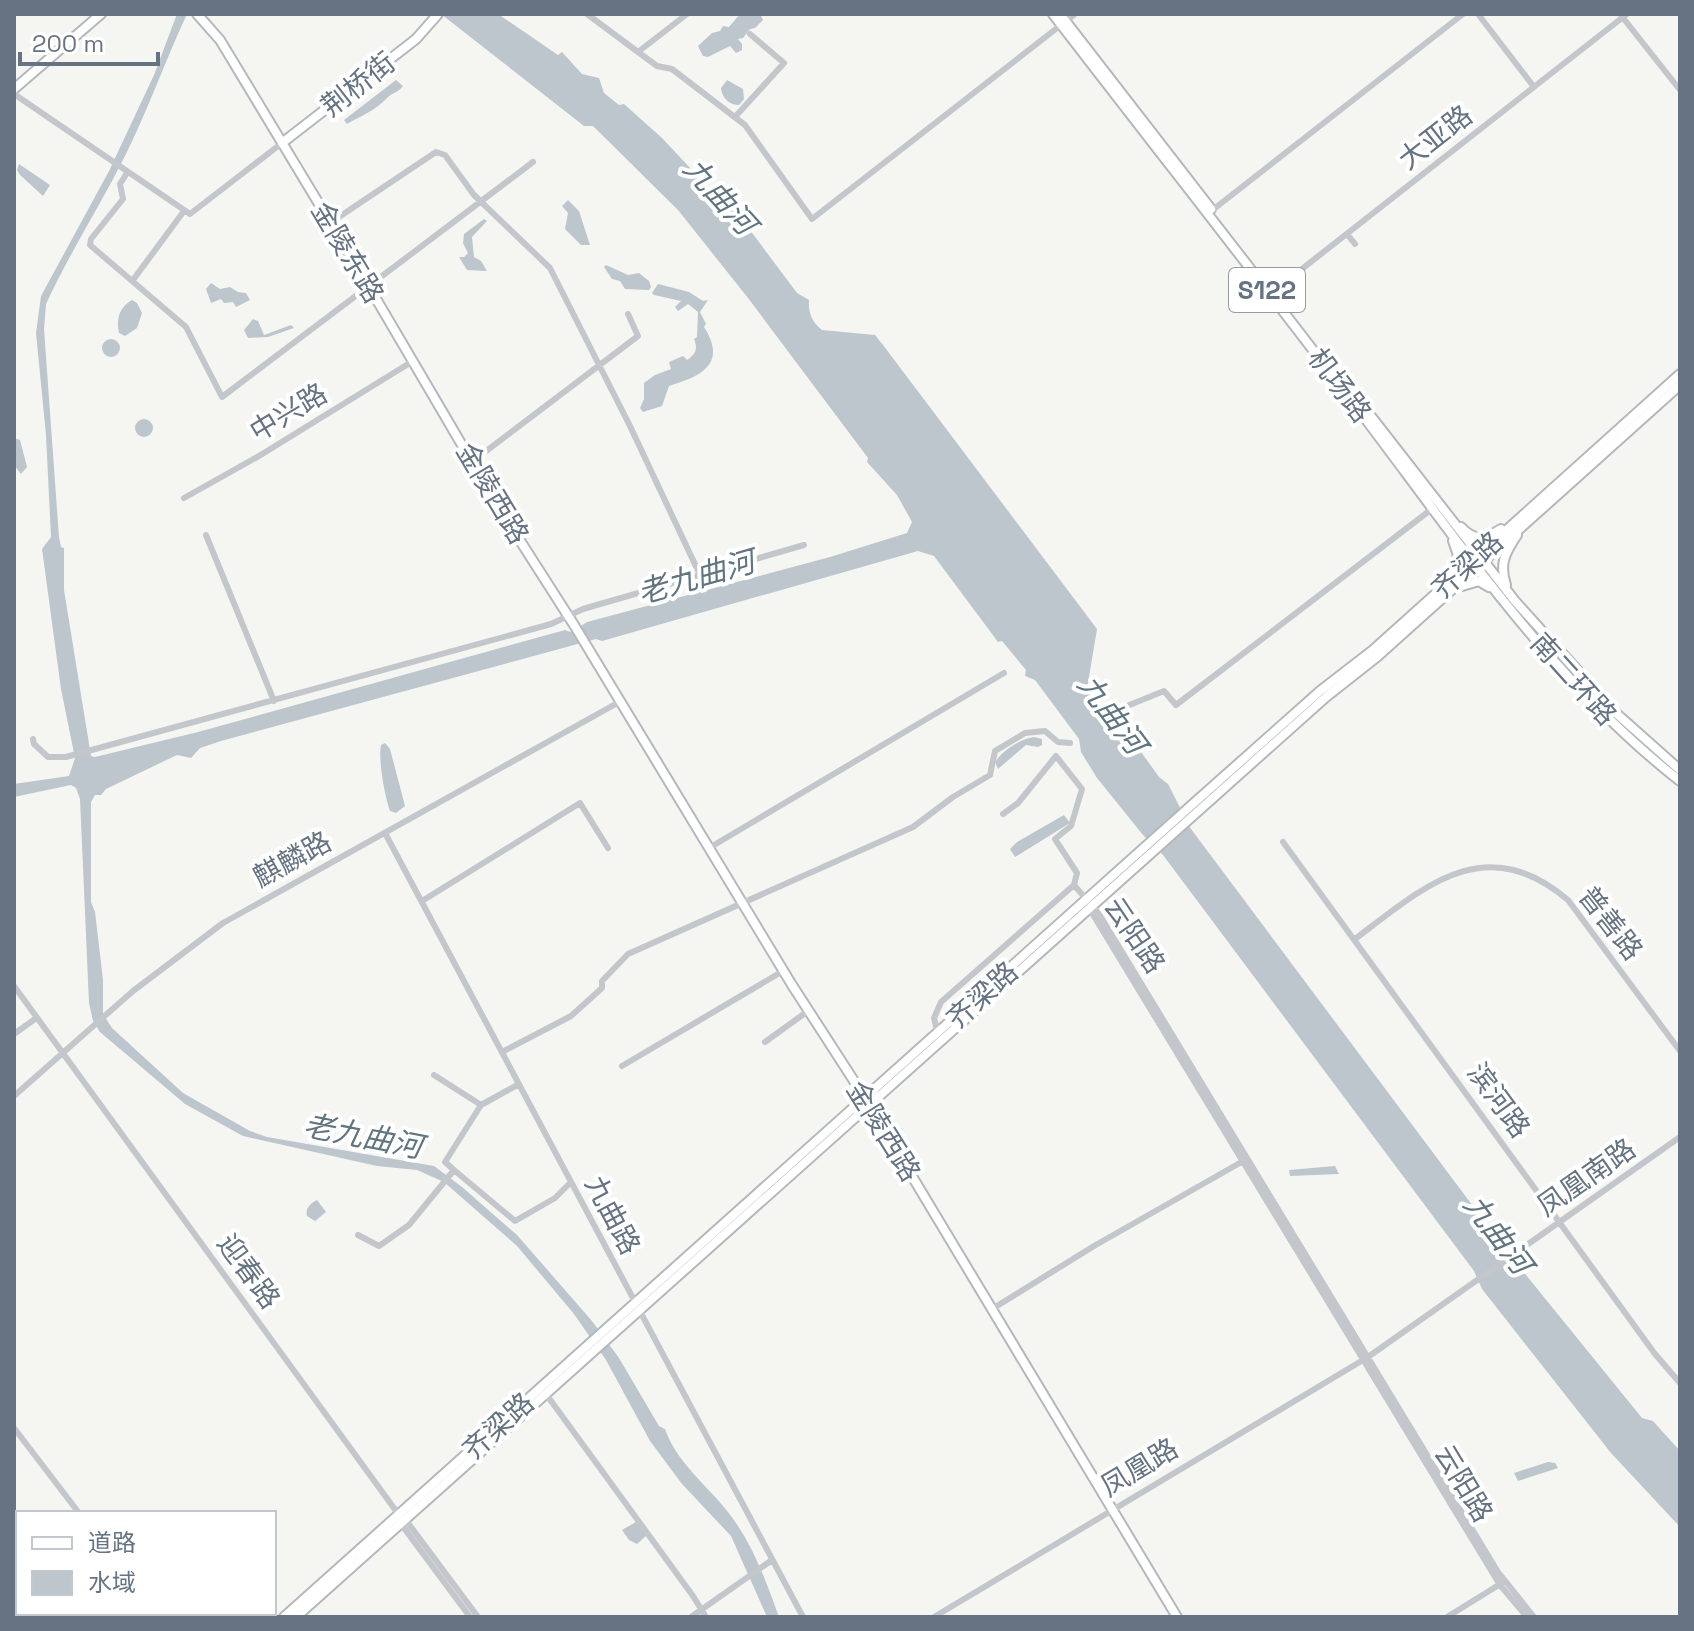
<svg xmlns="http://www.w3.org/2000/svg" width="1694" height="1631" viewBox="0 0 1694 1631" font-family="'Space Grotesk','Noto Sans SC',sans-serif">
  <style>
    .water { fill: #bcc6cc }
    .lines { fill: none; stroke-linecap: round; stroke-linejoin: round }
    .major-casing { stroke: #b4b8bc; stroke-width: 12 }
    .minor { stroke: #c3c6ca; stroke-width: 6 }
    .major { stroke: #fff; stroke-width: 8 }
    .labels { text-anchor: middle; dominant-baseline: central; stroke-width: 8; stroke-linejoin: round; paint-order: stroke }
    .shield { fill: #fff; stroke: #939da8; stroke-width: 2 }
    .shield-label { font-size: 26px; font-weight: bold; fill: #657382 }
    .street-label { font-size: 28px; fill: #657382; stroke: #fff }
    .water-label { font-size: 30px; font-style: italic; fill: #61757f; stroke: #fff }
  </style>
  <rect width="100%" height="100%" fill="#f5f6f2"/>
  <path class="water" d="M177,14H187C165,61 148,110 125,156C100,206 69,254 46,304L44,329L59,537L61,547L64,548V590L91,756L95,757L198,732L565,630L571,632L587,622L830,557L907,533L912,522L897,495L867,462L868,458L748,298L678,210L593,126H584L441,14H498L558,55L562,52L582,74L599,78L604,93L619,105L624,104L662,138L721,201L729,202L797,293L809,300C808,313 812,322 822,330L875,335L883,345L1097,629L1087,689L1120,731L1131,738L1159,777L1168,784L1191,829L1505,1249L1642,1418L1653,1421L1680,1451V1527L1611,1453L1482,1289L1474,1271L1163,855L1143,835L1097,778L1081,752L1079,739L1035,680L1025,676L1026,670L1002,641L998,642L934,556L918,551L644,629L602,641L596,639L221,741L200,748L191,758L177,755L106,789L101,795H95L91,802V902L95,912L103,980V1014L112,1028L183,1093L250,1131L267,1137L434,1166L462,1187L517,1235L592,1321L619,1358L659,1426L665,1429C677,1463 706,1484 728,1512C753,1544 765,1579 779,1617H767L731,1536L682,1484L650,1441L606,1360L574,1314L517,1246L444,1182L417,1170L377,1166L243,1136L185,1104L100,1032L93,1021L89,1003L80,799L76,788L71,785L14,797V784L69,776L75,758L61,689L42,549L51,537L46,435L36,333L41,296L109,171L154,75Z
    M740,14H760L763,20L755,28L750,29L743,38L738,39L742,44V50L736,53L730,46L708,57L703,56L698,46L712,33L720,31L723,26L729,27Z
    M396,80L403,86C398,93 393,92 387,98C376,110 361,116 347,124L344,120Z
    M727,80L743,89L744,99L739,105C729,105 722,98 721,88Z
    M19,164L50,185L43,196L20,175L17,170Z
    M568,200L579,211L590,245H581L565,229L568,213L562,206Z
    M484,219L487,221L472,237L474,257L481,261L487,271L467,270L459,257H464L468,253L463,243L464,234Z
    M606,265L628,275L639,273L649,281L651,287L649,290L625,289L620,281L612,279L604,267Z
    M211,283L220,289L230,287L238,292L246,293L250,300L236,307L233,302L224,303L221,299L211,303L206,289Z
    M658,284L689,292L703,301L708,300L700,312L706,324L704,327C727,363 703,376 669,386L662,406L643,412L640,408L644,399V383L655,375L671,369L669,362L683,356L687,360C696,354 698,349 694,339L697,337L698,312L688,304L678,311L675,307L681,301L654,295L652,293Z
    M132,300L137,303L142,313L137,328L125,336L119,333C116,320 119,307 132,300Z
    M253,319L258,321L264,335L291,325L294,328L268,337L248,338L244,330Z
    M102 348a9 9 0 1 1 18 0a9 9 0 1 1-18 0Z
    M135 428a9 9 0 1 1 18 0a9 9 0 1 1-18 0Z
    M14,438L20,440L27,467L21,474L14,465Z
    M1034,737L1042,739V745L1038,747L1026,745L998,769L995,762C1003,750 1020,739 1034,737Z
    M385,743L390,749L405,806L396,813L390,811C385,797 378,761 381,745Z
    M1064,815L1070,823L1015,857L1010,849L1017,842Z
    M1335,1166L1339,1174L1290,1176L1289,1170Z
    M317,1200L326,1212L315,1221L307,1216C305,1208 310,1204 317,1200Z
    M1548,1462L1555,1463L1558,1468L1518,1481L1514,1473Z
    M636,1522L647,1535L637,1544L629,1540L622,1530Z"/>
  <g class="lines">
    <g class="major-casing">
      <path id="major" d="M197,14L220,40L368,285L496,503L574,625L792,985L865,1098L1177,1617
        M1053,14C1156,148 1261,281 1364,417C1460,544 1553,682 1680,781
        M1060,14L1211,209
        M14,89L101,14
        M282,143L416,39L438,14
        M1349,388L1515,601L1617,714L1680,770
        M1461,527C1475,542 1485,539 1501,529
        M1450,577L1458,555L1453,541
        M1506,585C1499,564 1505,553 1517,535
        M1462,586L1479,581L1489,587
        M284,1617L1194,803L1320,691L1373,650L1680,374
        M296,1617L1326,697L1378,656L1680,385"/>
    </g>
    <path class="minor" d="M587,14L638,52L687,14
      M1478,14L1534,87
      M1620,14L1680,90
      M638,52L657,66L672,69L745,125L812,219L1075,14
      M14,94L190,214L282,143
      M735,117L784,63L750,34
      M127,173L120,184L123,199L91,239L90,245L186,327L222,397L533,162
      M1210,212L1463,14
      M330,223L436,152L445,155L474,195L550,268L630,426L700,575
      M1347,234L1355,244
      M133,280L184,211
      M1270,294L1627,14
      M473,461L638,336L628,314
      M184,498L259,456L413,361
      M206,535L274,701
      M1122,708L1164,691L1176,705L1433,508
      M33,739L34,744L48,757H66L551,624L583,609L804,545
      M1003,814L1018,803L1056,756L1082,789L1071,826L1055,839L1077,873L1074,885
      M385,833L803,1617
      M1283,842L1655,1354L1680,1383
      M709,848L1004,673
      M422,901L580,803L608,848
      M1089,908L1500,1585L1527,1617
      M1355,939C1425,886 1485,830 1568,900L1680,1051
      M14,986L399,1515L401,1524L470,1617
      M14,1034L35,1019
      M938,1034L934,1018L941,1002L1074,885L1099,914L1498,1572L1534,1617
      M765,1042L808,1011
      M502,1052L571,1016L602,988V981L628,954L913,827L953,797L990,775L995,751L1025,733L1045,731L1058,742L1070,743
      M622,1066L783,971
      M434,1075L481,1105
      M14,1096L133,991L223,923L621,701
      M454,1170L515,1221L555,1198L571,1182
      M358,1235L379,1246L409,1225L454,1170L445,1162L481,1105L519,1084
      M992,1309L1094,1246L1245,1160
      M546,1394L693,1596L706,1617
      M14,1428L79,1513
      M405,1519L478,1617
      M154,1613L157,1617
      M38,1617L43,1613
      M691,1617L772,1560
      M934,1617L1368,1357L1680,1137
      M1447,1617L1502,1583"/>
    <use href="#major" class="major"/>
  </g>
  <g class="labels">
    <rect class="shield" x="1229" y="268" width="76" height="44" rx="6"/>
    <g class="shield-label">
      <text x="1267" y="290">S122</text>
    </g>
    <g class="street-label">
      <text transform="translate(358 84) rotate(-38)">荆桥街</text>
      <text transform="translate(1435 137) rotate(-38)">大亚路</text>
      <text transform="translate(348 252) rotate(59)">金陵东路</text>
      <text transform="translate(1340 385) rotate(53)">机场路</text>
      <text transform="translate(288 412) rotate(-31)">中兴路</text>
      <text transform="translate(493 493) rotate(59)">金陵西路</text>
      <text transform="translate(1467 565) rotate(-42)">齐梁路</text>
      <text transform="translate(1574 679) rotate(48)">南二环路</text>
      <text transform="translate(292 859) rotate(-29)">麒麟路</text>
      <text transform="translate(1611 923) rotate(52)">普善路</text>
      <text transform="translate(1135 935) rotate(56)">云阳路</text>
      <text transform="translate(982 995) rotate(-42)">齐梁路</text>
      <text transform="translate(1499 1100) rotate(54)">滨河路</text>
      <text transform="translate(884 1131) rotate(58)">金陵西路</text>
      <text transform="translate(1586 1177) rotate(-35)">凤凰南路</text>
      <text transform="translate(613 1215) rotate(62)">九曲路</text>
      <text transform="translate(249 1271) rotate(54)">迎春路</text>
      <text transform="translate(498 1426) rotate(-42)">齐梁路</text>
      <text transform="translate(1139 1467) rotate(-31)">凤凰路</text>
      <text transform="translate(1464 1483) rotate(59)">云阳路</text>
    </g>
    <g class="water-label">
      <text transform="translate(720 196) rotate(48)">九曲河</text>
      <text transform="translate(696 577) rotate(-16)">老九曲河</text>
      <text transform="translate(1112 714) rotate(53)">九曲河</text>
      <text transform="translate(363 1136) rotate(11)">老九曲河</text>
      <text transform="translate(1498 1234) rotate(53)">九曲河</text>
    </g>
  </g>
  <rect width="1694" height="1631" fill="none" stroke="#657382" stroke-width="32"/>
  <rect x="16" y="1511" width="260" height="104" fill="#ffffff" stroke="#c1c7cd" stroke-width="2"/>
  <rect x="32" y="1537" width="40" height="12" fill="#ffffff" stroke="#c1c7cd" stroke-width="2"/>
  <text x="88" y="1551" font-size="24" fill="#657382">道路</text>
  <rect x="32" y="1571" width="40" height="24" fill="#bcc6cc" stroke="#c1c7cd" stroke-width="2"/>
  <text x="88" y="1591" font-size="24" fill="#657382">水域</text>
  <path d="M20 52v12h138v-12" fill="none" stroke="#657382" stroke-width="4"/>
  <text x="32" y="52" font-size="24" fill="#657382" stroke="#ffffff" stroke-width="6" paint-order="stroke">200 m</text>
</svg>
